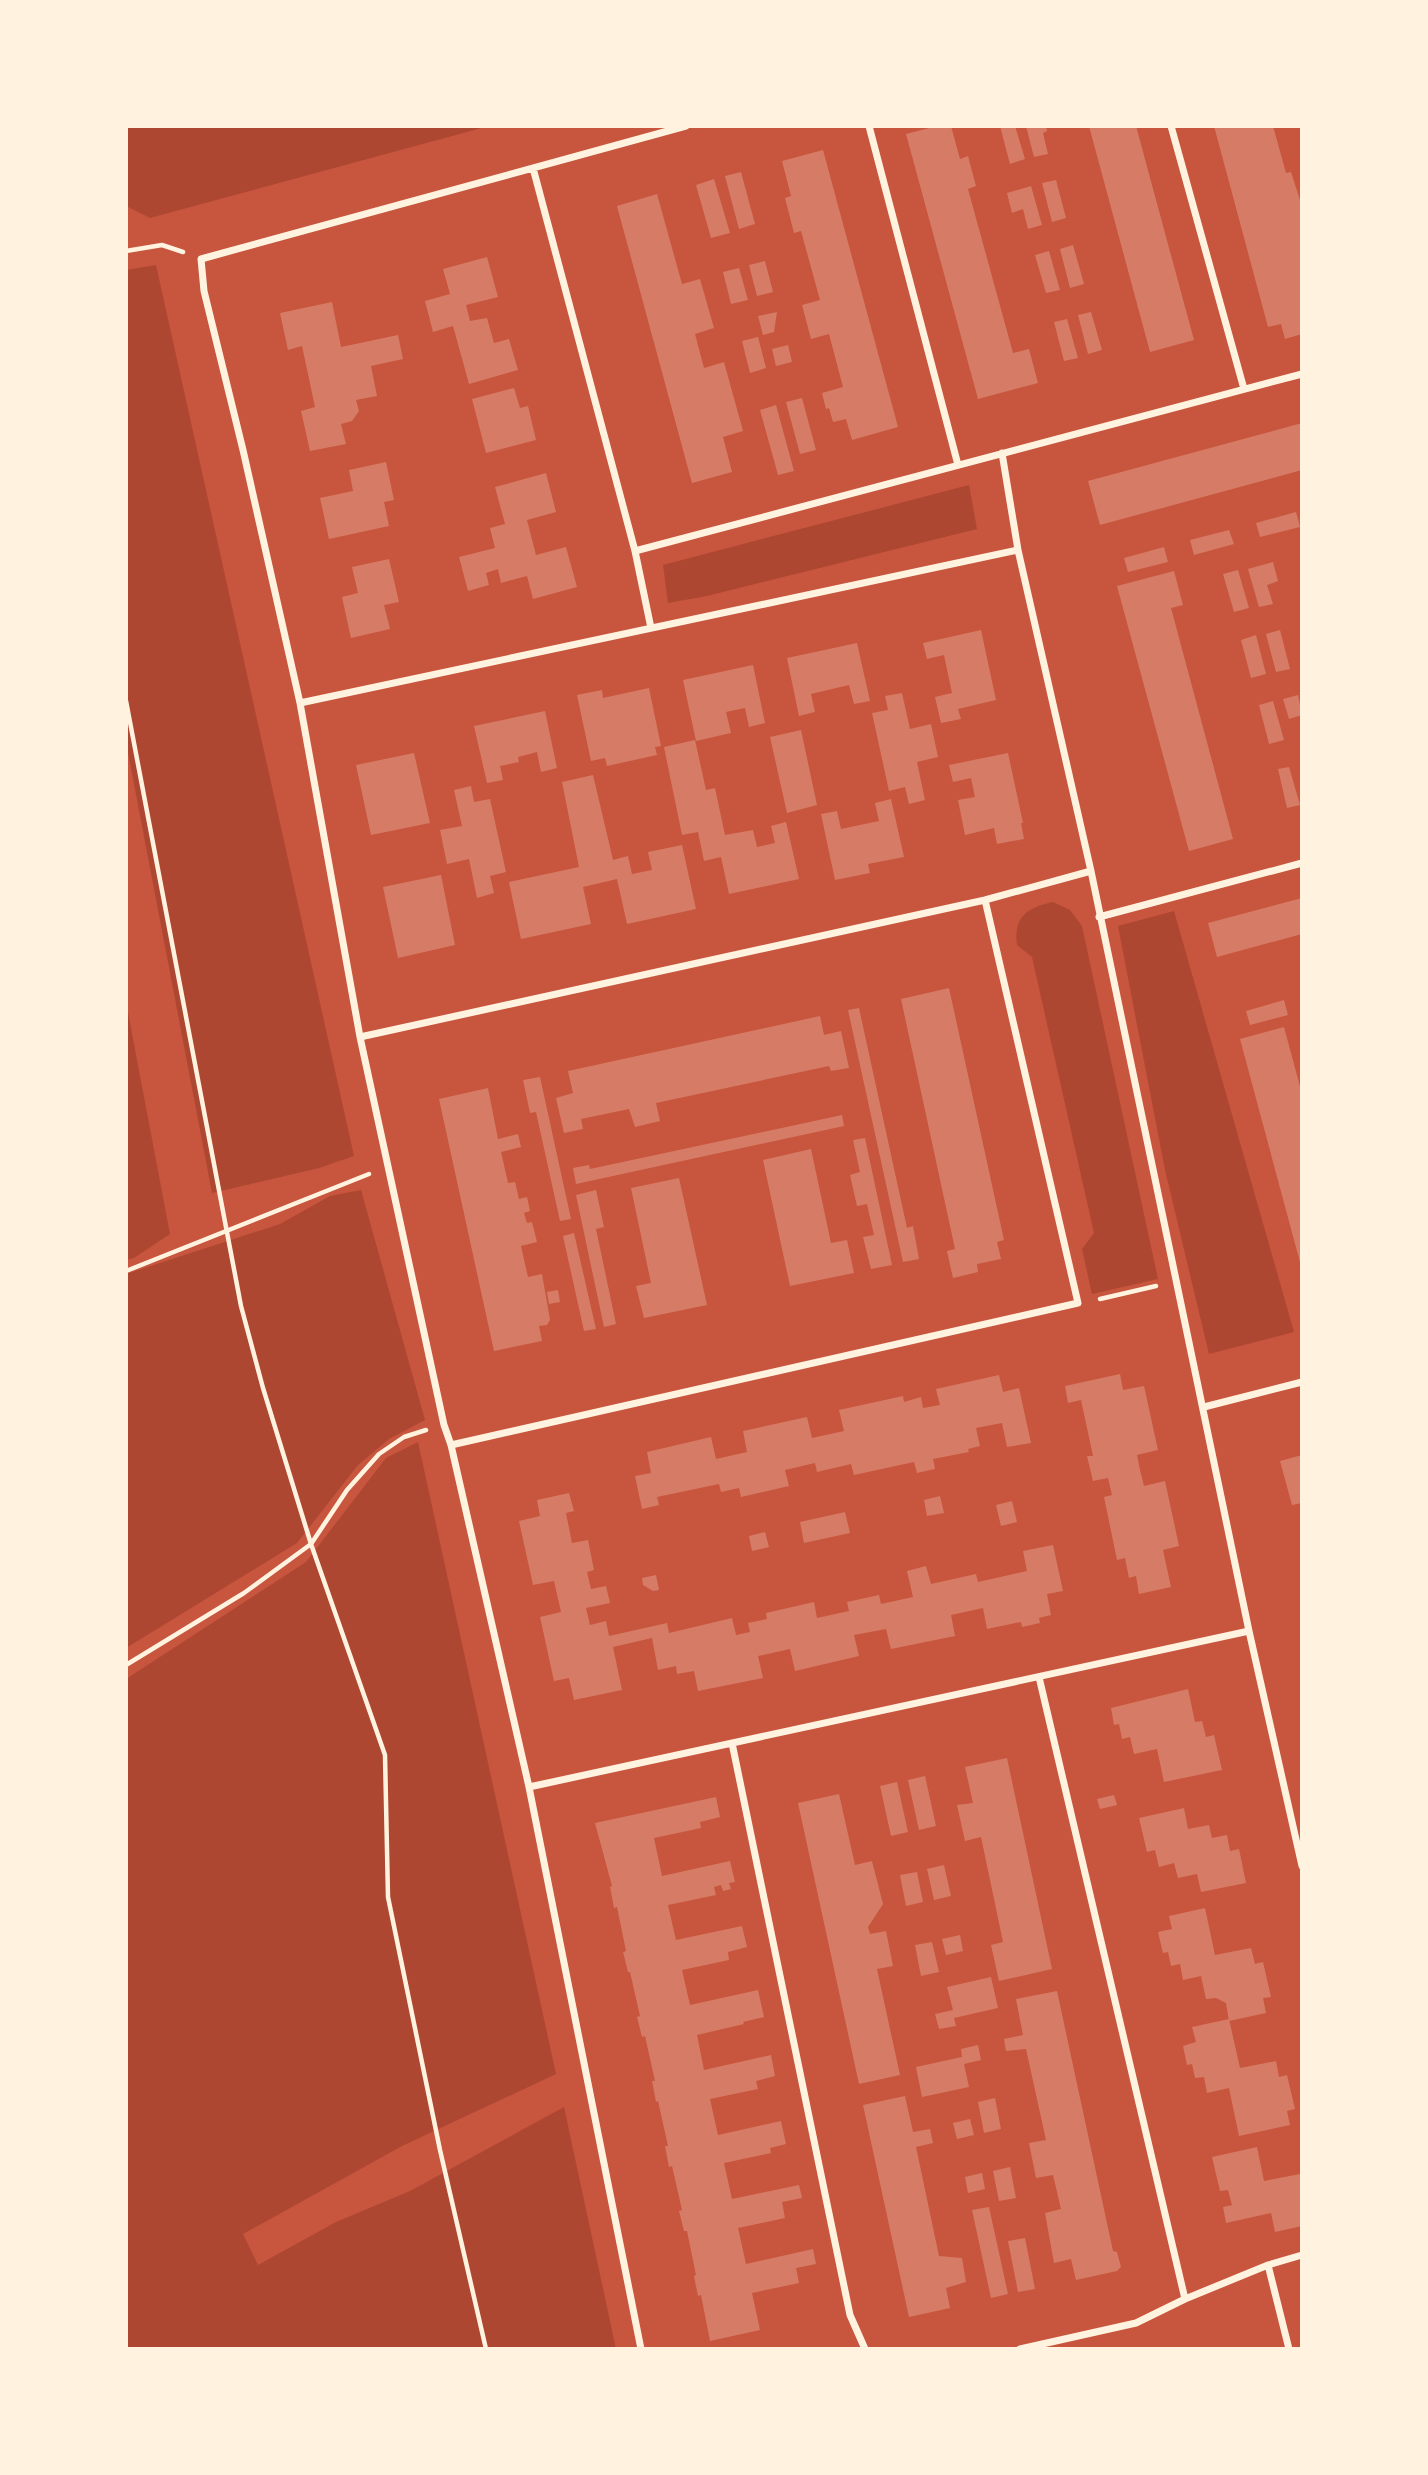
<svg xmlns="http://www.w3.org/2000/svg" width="1428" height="2475" viewBox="0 0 1428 2475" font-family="Quicksand,sans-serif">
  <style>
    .green { fill: #ae4732 }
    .building { fill: #d67c66 }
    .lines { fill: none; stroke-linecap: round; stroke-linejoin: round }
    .path { stroke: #fff3e0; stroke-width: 4.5 }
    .minor { stroke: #fff3e0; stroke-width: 7 }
  </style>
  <rect width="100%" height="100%" fill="#c8553d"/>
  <path class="green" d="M126,126H489L150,218L126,206Z
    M156,265L354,1156L319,1168L212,1193L126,742V270Z
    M969,485L977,529L707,596L668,603L663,565Z
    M1053,902L1070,910L1082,926L1158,1279L1092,1294L1082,1249L1094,1233L1032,957L1017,945C1013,917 1028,907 1053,902Z
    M1174,911L1294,1332L1209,1354L1165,1170L1118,926Z
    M126,1002L170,1234L134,1258L126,1260Z
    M361,1190L425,1420L389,1439L358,1465L297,1543L126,1648V1274L280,1224L330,1196Z
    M418,1442L556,2074L402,2146L243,2234L258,2265L336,2222L410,2191L564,2107L616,2349H126V1679L306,1562L386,1458Z"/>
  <path class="building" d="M937,126H951L960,159L968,156L976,186L968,189L1013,353L1029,349L1038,383L978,399L906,134Z
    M1000,126H1015L1025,159L1010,164Z
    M1026,126H1046L1047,131L1043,133L1048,154L1034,157Z
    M1089,126H1136L1194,340L1150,352Z
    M1214,126H1273L1286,173L1291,172L1302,206V334L1285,339L1281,324L1268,327Z
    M823,150L898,427L852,440L846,419L833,422L829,408L826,409L822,393L843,387L829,334L811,339L802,305L820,300L801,231L794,233L785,198L791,196L782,161Z
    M741,172L755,224L739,229L725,176Z
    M714,179L730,233L711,238L696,185Z
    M1056,180L1066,218L1052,222L1042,183Z
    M1031,186L1042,225L1028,229L1023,209L1012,213L1007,193Z
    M657,194L682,284L700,279L714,328L695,334L704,368L724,362L743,431L723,437L732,472L692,483L617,206Z
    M1073,245L1084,284L1070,288L1060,249Z
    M1049,251L1060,290L1046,293L1035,255Z
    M487,257L498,297L466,305L470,321L487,318L494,343L509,339L518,370L469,384L453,326L433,332L425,301L450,294L443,269Z
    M765,261L773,292L757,296L749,265Z
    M739,268L748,300L731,304L723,272Z
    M332,302L341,347L398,335L403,359L371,366L377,396L356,400L359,411L352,421L341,424L346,444L310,451L301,411L315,407L302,346L288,350L280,313Z
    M777,312L774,332L763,335L758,316Z
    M1091,312L1102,350L1088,354L1078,315Z
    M1067,319L1078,358L1064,361L1054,322Z
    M758,337L766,368L750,373L742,341Z
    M788,345L792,362L776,366L772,349Z
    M514,388L520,408L528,406L536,440L486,453L472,399Z
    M802,398L816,450L800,454L786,402Z
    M776,405L794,471L778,475L760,410Z
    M1302,423V470L1100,525L1088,481Z
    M386,462L394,500L384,502L389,526L329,539L320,498L353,491L349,470Z
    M546,473L556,512L527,520L536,555L566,547L577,587L533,599L527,576L501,583L498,569L486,573L489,585L468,591L459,557L495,548L490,528L505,524L495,487Z
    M1296,512L1300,527L1260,537L1256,523Z
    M1229,530L1234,544L1194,555L1190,540Z
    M1164,547L1168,562L1128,572L1124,558Z
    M389,559L399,602L384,605L390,629L351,638L342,597L358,593L352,567Z
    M1273,562L1278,581L1267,585L1273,604L1259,607L1248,569Z
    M1238,570L1249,608L1234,612L1223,574Z
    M1174,571L1183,605L1171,608L1233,839L1189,851L1117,586Z
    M981,630L996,700L958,709L961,719L941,723L935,697L952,693L944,655L927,659L923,643Z
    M1280,630L1290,669L1276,672L1266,634Z
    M1256,635L1266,674L1251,678L1241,640Z
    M857,643L870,701L854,704L849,685L811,694L815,712L799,716L787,658Z
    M753,665L765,723L749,727L745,708L726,712L731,733L696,741L683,680Z
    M649,688L661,746L655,747L657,755L607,766L605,758L591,761L577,695L602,690L603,698Z
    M902,693L910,729L931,724L938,757L917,762L925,800L909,804L905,787L889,791L872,713L888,710L885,696Z
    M1298,695L1302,715L1289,719L1283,699Z
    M1273,701L1284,740L1269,744L1259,705Z
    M545,711L557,768L541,772L537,752L518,757L519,762L500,766L503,780L487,783L474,726Z
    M801,730L817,805L787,813L770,737Z
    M695,740L706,790L715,788L725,835L753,830L757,847L775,843L771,826L786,822L799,879L729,894L721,857L704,861L698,832L682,835L664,747Z
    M414,753L430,823L371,835L356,765Z
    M1008,753L1023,823H1021L1024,839L997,844L994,828L965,835L958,800L975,797L971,778L953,782L949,765Z
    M1289,767L1300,805L1287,808L1278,769Z
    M593,775L613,860L628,856L632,874L652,870L648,852L682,845L696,909L627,924L617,879L583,887L591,924L521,939L509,882L579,867L562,782Z
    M471,786L474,802L490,799L506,872L490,876L494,893L477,898L469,859L447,864L440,830L462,826L454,790Z
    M891,799L904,857L868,864L870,873L835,880L821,814L837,811L841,829L879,821L875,803Z
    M441,875L455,945L398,958L383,887Z
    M1302,898V934L1217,957L1208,923Z
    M949,988L1004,1240L997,1242L1001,1259L977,1264L978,1272L953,1278L947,1251L955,1249L901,999Z
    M1284,1000L1288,1015L1250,1025L1246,1011Z
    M859,1008L907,1228L913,1226L919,1259L903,1262L848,1010Z
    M820,1016L824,1035L841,1031L849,1068L831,1071L829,1066L656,1103L660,1121L635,1127L629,1109L581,1119L583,1129L564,1133L556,1098L573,1093L568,1071Z
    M1284,1027L1302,1094L1301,1266L1240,1039Z
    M540,1077L571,1219L560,1221L536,1112L530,1113L523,1080Z
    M488,1088L498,1139L518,1134L521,1147L501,1152L508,1183L515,1182L519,1199L527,1197L530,1211L524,1213L527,1223L532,1222L537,1242L521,1246L528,1277L542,1274L550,1320L547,1325L539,1326L542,1341L494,1351L439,1099Z
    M842,1115L844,1126L576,1184L573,1168L589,1165L590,1169Z
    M865,1138L892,1265L871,1269L863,1237L874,1235L867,1204L857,1206L850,1175L860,1172L853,1140Z
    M811,1149L831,1243L847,1240L854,1273L790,1286L763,1160Z
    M679,1178L707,1305L644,1318L636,1286L651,1283L631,1188Z
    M596,1190L604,1227L596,1229L616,1324L604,1327L576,1195Z
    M574,1233L596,1329L584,1331L563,1236Z
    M558,1290L560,1302L549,1304L547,1292Z
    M1120,1374L1123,1390L1144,1386L1158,1450L1137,1455L1140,1470L1144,1486L1165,1481L1179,1546L1163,1550L1171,1587L1139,1594L1136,1576L1129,1578L1125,1558L1117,1560L1104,1497L1112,1495L1108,1478L1093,1481L1087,1456H1093L1081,1400L1068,1403L1065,1386Z
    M999,1375L1003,1392L1019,1388L1031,1443L1007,1447L1002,1423L976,1428L980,1446L968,1449L969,1452L933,1459L935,1469L917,1473L914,1462L854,1475L851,1464L817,1472L815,1463L785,1470L789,1486L741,1497L739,1488L721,1492L719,1484L657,1497L659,1505L642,1509L635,1476L651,1473L647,1452L711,1437L716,1459L747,1452L743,1431L807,1417L812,1438L844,1431L839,1410L903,1396L904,1402L921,1397L923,1408L940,1405L936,1389Z
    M1302,1455V1503L1292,1505L1280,1461Z
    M569,1493L574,1511L566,1513L572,1543L588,1540L594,1570L587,1572L591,1589L606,1586L610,1603L586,1608L590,1625L606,1621L609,1636L667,1623L669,1633L732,1618L736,1635L750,1632L748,1623L767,1619L766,1613L814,1602L817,1618L849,1611L847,1602L879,1595L881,1604L913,1597L907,1571L926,1566L931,1584L976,1574L978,1582L1027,1571L1023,1551L1053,1545L1063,1591L1047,1594L1051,1615L1039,1618L1040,1623L1022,1627L1021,1622L987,1629L983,1608L951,1615L955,1636L891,1649L886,1629L854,1635L859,1656L795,1671L790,1649L758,1656L763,1678L698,1691L694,1671L677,1674L676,1666L658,1670L652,1638L613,1647L622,1690L574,1700L569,1678L554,1681L540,1617L561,1612L554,1581L533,1585L519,1521L540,1516L537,1500Z
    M940,1496L944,1513L927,1516L924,1500Z
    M1012,1501L1017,1522L1001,1526L996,1505Z
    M845,1512L850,1533L804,1543L800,1522Z
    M765,1532L769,1547L752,1551L749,1536Z
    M656,1575L659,1590L653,1591L643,1585L642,1578Z
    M1188,1689L1195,1722L1202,1721L1206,1737L1214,1735L1222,1770L1164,1782L1157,1749L1134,1754L1130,1737L1122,1739L1119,1724L1114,1725L1111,1708Z
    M1007,1758L1052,1969L999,1981L991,1945L1003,1942L981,1837L965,1841L957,1805L973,1803L965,1767Z
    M925,1776L936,1826L919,1830L908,1780Z
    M897,1782L908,1832L891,1836L880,1786Z
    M839,1794L855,1865L872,1861L883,1904L868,1927L870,1934L886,1931L893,1966L877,1969L900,2075L859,2084L798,1803Z
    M1114,1795L1117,1805L1100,1809L1097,1799Z
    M716,1797L720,1817L700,1822L701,1828L654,1838L662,1876L730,1861L735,1882L729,1883L731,1889L723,1891L721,1885L714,1887L716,1895L668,1905L676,1940L742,1926L747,1947L728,1952L729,1960L682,1970L690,2005L758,1990L764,2017L743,2022L744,2024L697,2035L704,2070L771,2055L775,2076L756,2081L758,2089L710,2099L718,2135L781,2121L786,2144L770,2148L771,2153L724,2163L732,2199L799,2185L802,2198L782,2202L785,2218L738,2228L746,2264L813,2249L816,2264L796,2268L799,2283L752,2293L760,2330L710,2341L701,2295L698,2296L694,2276L696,2275L687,2231H684L679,2211L682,2210L672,2166L669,2167L665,2146H668L658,2101L656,2102L652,2081H655L645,2036L642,2037L637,2017L640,2016L630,1972H628L623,1952L626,1951L617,1907L614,1908L610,1887L612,1886L595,1823Z
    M1184,1808L1188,1829L1209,1825L1212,1838L1227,1835L1230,1851L1239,1849L1246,1883L1201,1892L1197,1874L1178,1878L1174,1863L1159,1867L1155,1850L1147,1852L1139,1818Z
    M944,1865L951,1896L934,1900L927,1869Z
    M917,1872L923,1902L906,1906L900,1875Z
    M1205,1908L1215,1955L1251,1948L1255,1964L1263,1962L1271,1997L1263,1998L1266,2013L1229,2021L1226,2003L1216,1998L1206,1999L1201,1976L1183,1980L1180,1964L1171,1966L1168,1952L1163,1953L1158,1932L1172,1929L1169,1916Z
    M960,1935L963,1951L946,1955L942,1939Z
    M932,1942L939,1972L921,1976L915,1945Z
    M991,1977L998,2008L954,2018L956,2026L939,2029L935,2014L953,2010L947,1987Z
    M1057,1991L1113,2251L1117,2252L1121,2267L1117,2271L1076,2280L1071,2259L1054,2263L1045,2213L1061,2209L1053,2175L1036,2178L1029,2143L1046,2140L1026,2049L1006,2051L1004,2039L1023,2035L1016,1999Z
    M1229,2019L1240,2068L1276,2061L1279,2077L1287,2075L1295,2109L1287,2111L1290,2125L1239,2136L1229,2088L1207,2093L1204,2077L1195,2078L1192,2064L1187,2065L1183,2046L1196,2042L1192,2027Z
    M978,2045L981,2060L964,2064L969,2087L922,2097L916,2067L962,2057L961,2049Z
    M905,2096L913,2132L930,2129L933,2143L916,2147L939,2256L962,2258L966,2282L946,2288L950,2308L909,2317L863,2105Z
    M995,2098L1001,2129L984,2133L978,2102Z
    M970,2119L974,2135L957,2139L953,2123Z
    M1257,2147L1264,2181L1300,2174L1302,2226L1275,2232L1271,2213L1226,2223L1223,2207L1232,2205L1228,2190L1220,2191L1212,2157Z
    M1010,2167L1016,2198L999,2201L993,2171Z
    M982,2173L985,2189L968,2193L965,2177Z
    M989,2207L1008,2294L991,2298L972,2210Z
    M1025,2238L1035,2289L1018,2292L1008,2241Z"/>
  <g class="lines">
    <path class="path" d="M126,251L162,245L183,252
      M126,701L241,1306L263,1388L311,1544L385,1755L388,1897L440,2150L486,2349
      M126,1271L369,1174
      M1100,1299L1156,1286
      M126,1665L244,1593L311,1544L347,1490L379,1454L404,1437L426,1430"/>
    <path class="minor" d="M869,126L958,465
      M1171,126L1244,389
      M533,168L635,551L651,628
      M1002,453L1018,550L1091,871L1249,1631L1302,1866
      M635,551L1302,374
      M300,703L1018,550
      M1099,917L1302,863
      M360,1037L985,900L1091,871
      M1204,1407L1302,1382
      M451,1445L1078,1303L985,900
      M1039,1677L1185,2299
      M732,1743L850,2315L865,2349
      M529,1787L1249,1631
      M1268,2265L1289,2349
      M641,2349L529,1787L451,1445L444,1425L360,1037L300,703L243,450L204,291L201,259L686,126
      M1020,2349L1136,2323L1185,2299L1268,2265L1302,2255"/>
  </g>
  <rect width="1428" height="2475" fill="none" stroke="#fff3e0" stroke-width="256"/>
</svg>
